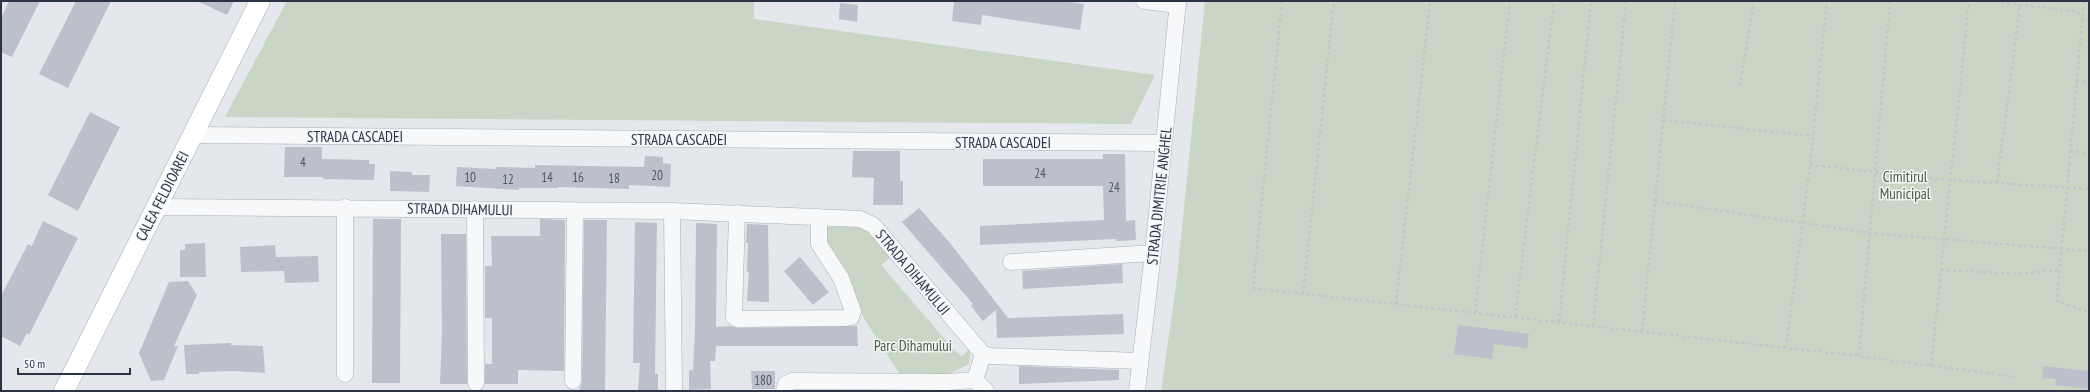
<svg xmlns="http://www.w3.org/2000/svg" width="2090" height="392" viewBox="0 0 2090 392" font-family="'PT Sans Narrow',sans-serif">
  <style>
    .green { fill: #c9d6c5 }
    .building { fill: #bbc0ca }
    .lines { fill: none; stroke-linecap: round; stroke-linejoin: round }
    .minor-casing { stroke: #a9aeb7; stroke-width: 17 }
    .major-casing { stroke: #a3abb8; stroke-width: 21 }
    .path { stroke: #c2c5cb; stroke-width: 2.5; stroke-dasharray: 3 3; stroke-linecap: butt }
    .minor { stroke: #f7f8fa; stroke-width: 16 }
    .major { stroke: #fff; stroke-width: 20 }
    .labels { text-anchor: middle; dominant-baseline: central; stroke-width: 3; stroke-linejoin: round; paint-order: stroke }
    .number-label { font-size: 13px; fill: #4f5766 }
    .street-label { font-size: 15px; fill: #2b3445; stroke: #f4f6f9 }
    .park-label { font-size: 15px; fill: #3f6138; stroke: #f4f6f9 }
  </style>
  <rect width="100%" height="100%" fill="#e4e7ec"/>
  <path class="green" d="M287,1H754V19L1155,75L1131,124L225,117Z
    M1205,1H2089V391H1161L1176,286Z
    M821,227H870L893,256L881,265L955,351L962,356L971,348L969,364L949,374L935,378L926,373H899L868,325L829,257Z"/>
  <path class="building" d="M9,1H40L12,57L1,52V18Z
    M76,1H111L68,88L39,74Z
    M197,1H234L227,15Z
    M954,1H1064L1084,4L1080,30L982,15L981,25L952,21Z
    M840,3L858,5L857,22L839,19Z
    M90,112L120,127L78,211L48,195Z
    M285,147H322V159L369,160V164H375L374,180L323,179V177H284Z
    M853,151H900V181H903V205H873L874,178L852,177Z
    M1103,154H1125L1126,221L1135,220L1136,240L1116,241V239L980,245V226L1104,220L1103,186H983V159H1103Z
    M645,156L663,157V163L671,164L670,187L629,185V189L558,187V188H519V190L456,186L457,167L496,169V167L535,168V165L644,167Z
    M390,171L412,172V175H430L429,192L390,191Z
    M919,208L950,243L1008,318L1123,314L1124,334L997,338L996,310L983,321L971,306L973,304L902,222Z
    M373,219H401L400,383H372Z
    M540,219L565,220L564,371L518,370V384H485V364H492V318H485V266H492L491,236H540Z
    M584,220H607L605,391H579L582,381Z
    M43,221L78,238L29,335L27,333L20,346L1,336V296L28,244L32,246Z
    M635,222L657,223L655,374H658V391H638L640,363H633Z
    M696,223L717,224L716,327L731,326L738,328L857,326L858,346H716L715,361H710L711,389L689,390V370H693L695,330Z
    M747,224L768,225L769,302L747,301L749,272H747L748,243H746Z
    M441,234H466L467,384H440L442,332Z
    M205,243L206,277H180V250H185V244Z
    M275,245L276,257L318,256L319,282L285,283L284,271L241,272L240,247Z
    M800,257L829,292L813,305L784,271Z
    M1122,264L1123,283L1023,289L1022,271Z
    M188,281L197,295L174,346H178L164,380L151,381L139,353L169,282Z
    M1458,325L1529,334L1527,348L1494,344L1492,359L1454,354Z
    M231,343V345L263,346L265,373L235,371L199,372V374H186L184,345Z
    M1019,366L1119,370V380L1019,384Z
    M2044,366L2089,371V389L2055,385L2056,379L2042,378Z
    M751,371H775V389H752Z"/>
  <g class="lines">
    <g class="minor-casing">
      <path id="minor" d="M1144,1L1178,5
        M193,135L1164,143
        M156,207L672,211L860,219L873,225L983,354L990,356L1140,361
        M475,209L476,383
        M672,211L674,391
        M737,213L734,317L738,319L845,318L851,317L853,311L841,278L819,244V217
        M1011,262L1153,253
        M983,354L975,380L986,391
        M345,374V207
        M573,381L575,210
        M784,391L786,384L792,381L947,382L975,380
        M1137,391L1153,253L1178,1"/>
    </g>
    <g class="major-casing">
      <path id="major" d="M64,391L260,1"/>
    </g>
    <path class="path" d="M1282,1L1253,288L1859,356L2016,377
      M1989,1L2078,12L2082,19L2089,20
      M2084,1L2057,301L2089,312
      M2076,81L2089,82
      M1740,86L1754,1
      M1663,120L1813,136
      M2070,151L2089,153
      M1810,165L1951,180L2089,189
      M1997,183L2020,5
      M1655,201L1870,233L2089,251
      M1941,270L2019,274L2059,270
      M1303,294L1334,1
      M1396,304L1430,1
      M1475,313L1510,1
      M1515,317L1554,1
      M1559,322L1591,1
      M1593,326L1626,1
      M1642,332L1675,1
      M1786,348L1810,165L1827,1
      M2088,350H2089
      M1859,356L1890,1
      M1931,366L1969,1"/>
    <use href="#minor" class="minor"/>
    <use href="#major" class="major"/>
  </g>
  <g class="labels">
    <g class="number-label">
      <text x="303" y="162">4</text>
      <text x="1040" y="173">24</text>
      <text x="657" y="175">20</text>
      <text x="470" y="177">10</text>
      <text x="547" y="177">14</text>
      <text x="578" y="177">16</text>
      <text x="614" y="178">18</text>
      <text x="508" y="179">12</text>
      <text x="1114" y="187">24</text>
      <text x="763" y="380">180</text>
    </g>
    <g class="street-label">
      <text x="355" y="136">STRADA CASCADEI</text>
      <text x="679" y="139">STRADA CASCADEI</text>
      <text x="1003" y="142">STRADA CASCADEI</text>
      <text transform="translate(162 196) rotate(-63)">CALEA FELDIOAREI</text>
      <text transform="translate(1159 196) rotate(-84)">STRADA DIMITRIE ANGHEL</text>
      <text transform="translate(460 209) rotate(1)">STRADA DIHAMULUI</text>
      <text transform="translate(913 272) rotate(50)">STRADA DIHAMULUI</text>
    </g>
    <g class="park-label">
      <text x="1905" y="176">Cimitirul<tspan x="1905" dy="17">Municipal</tspan></text>
      <text x="913" y="345">Parc Dihamului</text>
    </g>
  </g>
  <rect width="2090" height="392" fill="none" stroke="#2b3445" stroke-width="4"/>
  <path d="M18 368v6h112v-6" fill="none" stroke="#2b3445" stroke-width="2"/>
  <text x="24" y="368" font-size="12" fill="#2b3445" stroke="#f4f6f9" stroke-width="3" paint-order="stroke">50 m</text>
</svg>
